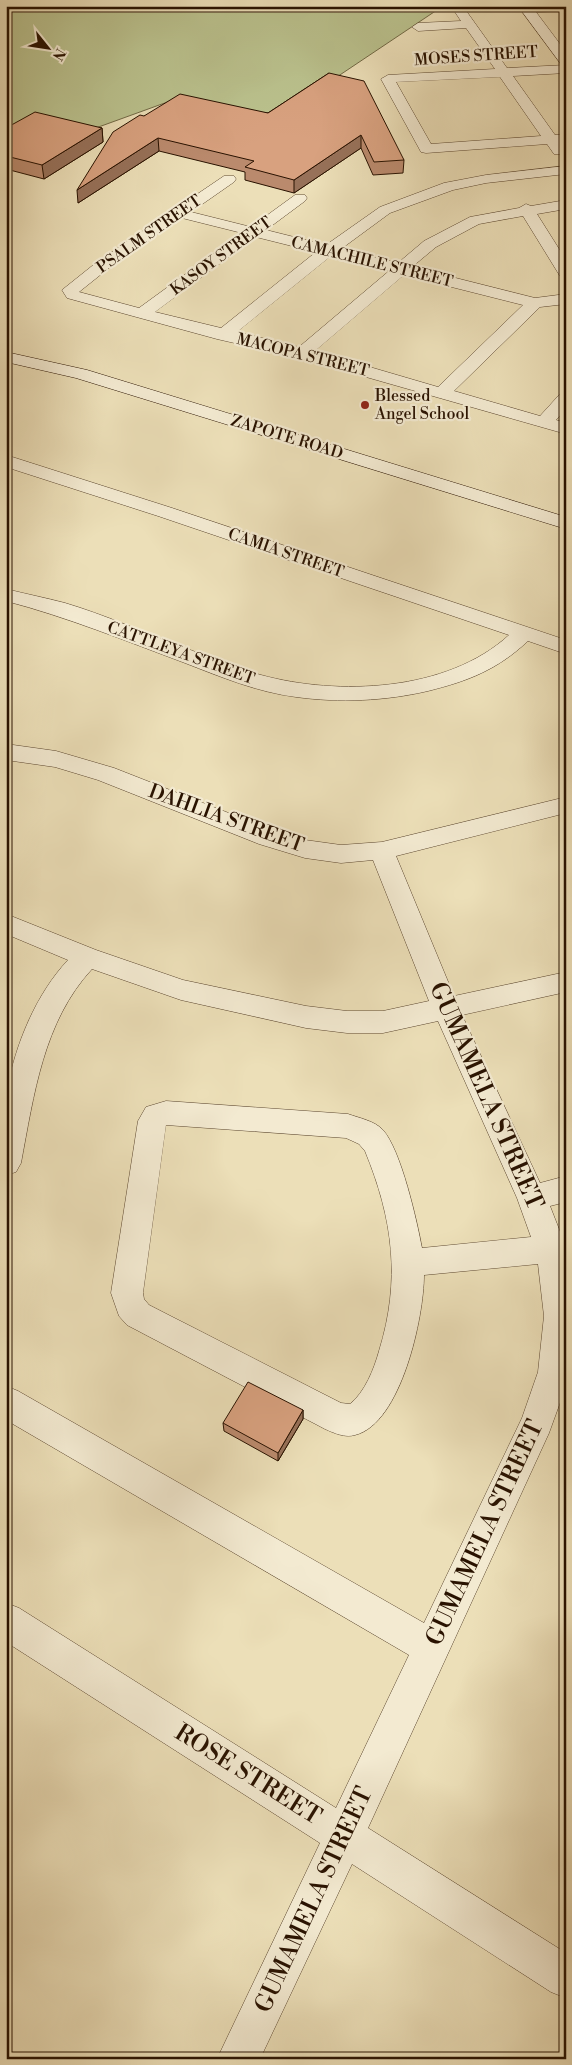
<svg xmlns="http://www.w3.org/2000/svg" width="572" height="2065" viewBox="0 0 572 2065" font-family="'Libre Bodoni',serif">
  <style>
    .green { fill: #bac18d; stroke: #726a46 }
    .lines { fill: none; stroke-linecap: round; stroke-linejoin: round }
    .street-casing { stroke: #5a452e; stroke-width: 1 }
    .secondary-casing { stroke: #291200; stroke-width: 1 }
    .street { fill: #f3ead1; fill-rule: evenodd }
    .secondary { fill: #f3ead1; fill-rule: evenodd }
    .wall { fill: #ba8a6d; stroke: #291200 }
    .shaded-wall { fill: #977159; stroke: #291200 }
    .building { fill: #d8a17f; stroke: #291200 }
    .poi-dot { fill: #8f2418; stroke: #f3ead1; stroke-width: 2 }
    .labels { text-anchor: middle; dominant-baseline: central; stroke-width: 4.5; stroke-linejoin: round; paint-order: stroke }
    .far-street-label { font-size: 16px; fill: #291200; stroke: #f3ead1 }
    .far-poi-label { font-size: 16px; fill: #291200; stroke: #f3ead1; text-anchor: start }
    .street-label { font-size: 20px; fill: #291200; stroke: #f3ead1 }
    .near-street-label { font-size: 24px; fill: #291200; stroke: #f3ead1 }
  </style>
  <rect width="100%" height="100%" fill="#ecdfb8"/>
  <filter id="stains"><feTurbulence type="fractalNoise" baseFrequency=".004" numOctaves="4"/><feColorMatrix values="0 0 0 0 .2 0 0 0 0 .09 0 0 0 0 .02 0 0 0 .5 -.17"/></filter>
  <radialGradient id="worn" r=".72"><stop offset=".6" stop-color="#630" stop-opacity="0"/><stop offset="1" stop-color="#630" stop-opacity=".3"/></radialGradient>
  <path class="green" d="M6,6H443L280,115L173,100L93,129L6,131Z"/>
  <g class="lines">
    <g class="street-casing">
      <path id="street" d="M454,6H466L467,12L507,68L566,65V73L513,76L555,135L566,134V142L560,143L566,150L564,154H554L547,144L426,153L421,152L381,79L388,75L495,69L466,28L418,31L412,27L418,23L461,21L455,12ZM500,77L541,136L431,144L396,82Z
        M518,6H566V11L536,12L566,52V65L561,64Z
        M566,166V174L486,183L453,190L390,213L341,249L398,263L424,241L470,217L519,208L526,204L531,206L566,200V209L537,214L566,260V278L560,276L523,216L479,224L436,247L412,267L535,298L566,294V304L540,307L454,391L540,416L560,394L566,393V409L556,420L566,423V434L296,357L217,339L67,298L62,290L97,262L224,176H234L236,179L234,182L191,212L251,227L295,195H305L307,198L305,201L266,230L326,245L380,207L444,183L486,175ZM182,218L242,233L139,308L79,292L109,268ZM256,237L316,252L221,328L155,312ZM331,256L389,271L299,347L237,332ZM404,275L523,305L438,387L315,351Z
        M6,455L172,508L566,640V654L528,641C497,670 468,681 428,691C385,701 340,703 296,697C257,692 221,677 185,663C126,641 67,617 6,601V589C26,594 46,598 65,603C105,615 143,632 182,647C208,656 234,668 261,675C338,696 447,692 509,635L158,516L6,467Z
        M6,744L56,751L114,768L277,832L305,840L341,845L382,842L566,797V813L396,856L454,996L566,972V992L462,1015L540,1183L566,1176V1202L550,1206L566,1247V1386L549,1433L368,1828L566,1953V1998L551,1992L352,1864L260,2059H217L320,1843L6,1642V1603L19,1608L336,1808L409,1655L6,1420V1386L18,1391L424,1623L522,1418L538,1372L544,1316L538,1264L424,1275C424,1317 401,1424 355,1435C345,1438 334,1433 325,1429L127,1325L119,1316L111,1293L138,1121L146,1107L166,1101L348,1114C359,1118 375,1121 383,1130C401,1150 417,1221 422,1248L531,1237L517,1198L438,1021L383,1033H347L306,1028L181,1000L92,969C43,1022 34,1095 21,1163L16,1172L6,1175C6,1156 6,1137 6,1118C6,1109 5,1099 7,1091C15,1045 36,994 68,960L6,934V914L96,950L183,980L306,1006L347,1011H383L429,1001L373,860L341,863L305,858L259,844L98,780L55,767L6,760ZM166,1125L346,1138L359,1144L365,1151C393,1219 401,1280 379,1351C374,1369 365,1392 350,1404L341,1403L149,1305L144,1299L143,1293Z"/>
    </g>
    <g class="secondary-casing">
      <path id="secondary" d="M6,352L87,370L566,517V529L76,378L6,362Z"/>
    </g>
    <use href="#street" class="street"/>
    <use href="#secondary" class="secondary"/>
  </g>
  <path class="wall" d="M329,73L404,160L403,173L373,175L361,148L294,193L245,180V172L159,151L78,203L144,116L268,113Z
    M6,128H102L103,142L44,179L6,169Z
    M303,1410V1419L278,1461L224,1431L223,1423Z"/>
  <path class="shaded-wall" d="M102,128L103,142L44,179L42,165Z
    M361,135V148L294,193V180Z
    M158,138L159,151L78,203L77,190Z
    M303,1410V1419L278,1461V1453Z"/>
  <path class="building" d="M329,73L364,81L404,160L374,162L361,135L294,180L245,167L254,161L158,138L77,190L113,132L140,115L144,116L180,94L268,113Z
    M35,112L102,128L42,165L6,156V128Z
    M248,1382L303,1410L278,1453L223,1423Z"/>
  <circle class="poi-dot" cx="365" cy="405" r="5"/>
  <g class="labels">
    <g class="far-street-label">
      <text transform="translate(476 56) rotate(-4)">MOSES STREET</text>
      <text transform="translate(149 234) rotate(-35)">PSALM STREET</text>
      <text transform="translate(221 256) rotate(-36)">KASOY STREET</text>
      <text transform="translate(372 262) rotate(14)">CAMACHILE STREET</text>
      <text transform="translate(303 355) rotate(14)">MACOPA STREET</text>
      <text transform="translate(287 437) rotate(17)">ZAPOTE ROAD</text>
      <text transform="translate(286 553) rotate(19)">CAMIA STREET</text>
      <text transform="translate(181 653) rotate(20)">CATTLEYA STREET</text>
    </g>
    <g class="far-poi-label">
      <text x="375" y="396">Blessed<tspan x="375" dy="18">Angel School</tspan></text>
    </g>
    <g class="street-label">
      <text transform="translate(226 819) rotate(20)">DAHLIA STREET</text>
    </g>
    <g class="near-street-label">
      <text transform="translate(486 1096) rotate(66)">GUMAMELA STREET</text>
      <text transform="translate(485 1533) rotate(-65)">GUMAMELA STREET</text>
      <text transform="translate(248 1775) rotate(32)">ROSE STREET</text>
      <text transform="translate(314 1900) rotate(-65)">GUMAMELA STREET</text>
    </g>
  </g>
  <rect width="572" height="2065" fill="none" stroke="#ecdfb8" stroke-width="25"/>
  <rect x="8" y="8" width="557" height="2050" fill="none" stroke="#291200" stroke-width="2.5"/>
  <rect x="12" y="12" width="547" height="2040" fill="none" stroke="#291200"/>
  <g transform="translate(48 48) rotate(120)" stroke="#f3ead1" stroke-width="4" paint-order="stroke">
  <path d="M0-4L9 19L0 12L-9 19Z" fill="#291200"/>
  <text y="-8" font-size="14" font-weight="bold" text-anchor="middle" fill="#291200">N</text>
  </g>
  <rect width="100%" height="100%" filter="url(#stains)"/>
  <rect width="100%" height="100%" fill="url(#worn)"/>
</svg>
